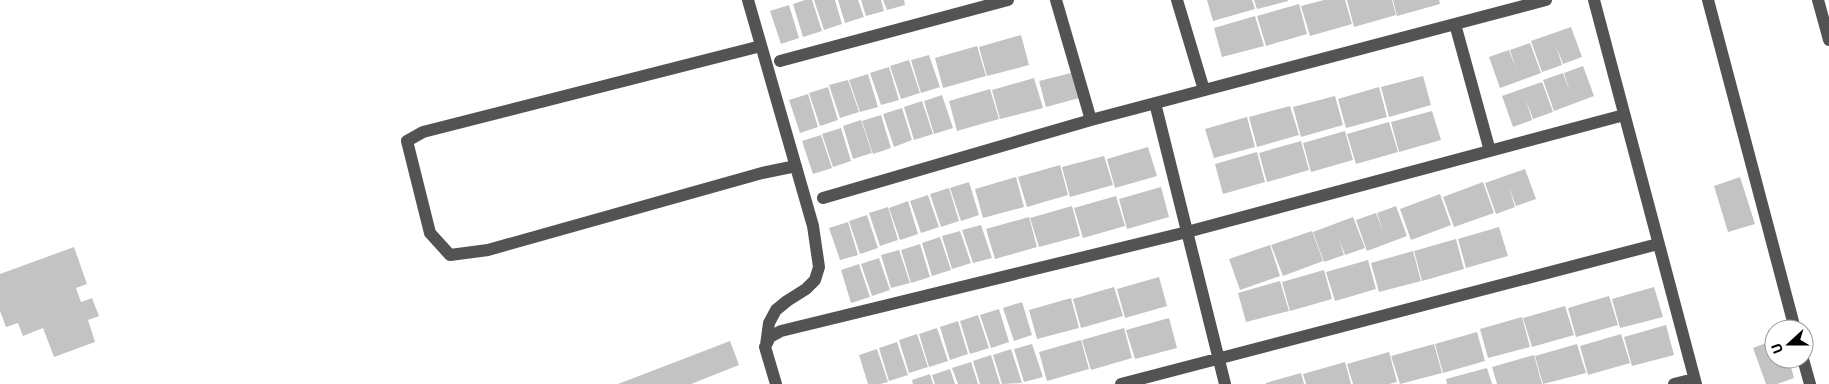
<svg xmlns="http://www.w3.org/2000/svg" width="1829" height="384" viewBox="0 0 1829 384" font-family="'Exo 2',sans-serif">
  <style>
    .building { fill: #c3c3c3 }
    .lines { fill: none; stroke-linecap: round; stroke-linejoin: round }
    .minor { stroke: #535353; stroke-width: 12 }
  </style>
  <rect width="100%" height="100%" fill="#fff"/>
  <path class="building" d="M805,0H812L822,31L803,37L793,4Z
    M814,0H835L842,24L824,30Z
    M838,0H858L864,17L845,23Z
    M861,0H881L884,11L866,16Z
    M883,0H904L905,5L887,10Z
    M1207,0H1252L1255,9L1213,21Z
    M1254,0H1288V1L1257,9Z
    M1324,0H1345L1352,24L1310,36L1301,6Z
    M1347,0H1392L1396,15L1354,27Z
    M1393,0H1439L1440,4L1397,16Z
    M1299,4L1307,34L1266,46L1257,16Z
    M789,5L799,38L781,44L770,11Z
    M1255,16L1264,46L1222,57L1214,28Z
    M1571,27L1582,57L1563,64L1556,46L1562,65L1542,72L1531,41Z
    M1021,35L1029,65L987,76L979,47Z
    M1530,43L1541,73L1500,88L1489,57L1509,50L1516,69L1510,50Z
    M977,46L986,76L943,88L935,58Z
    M929,55L940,87L921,93L911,60Z
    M909,60L920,93L901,99L890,66Z
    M1583,66L1594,96L1554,111L1543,80L1563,73L1570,92L1564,73Z
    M889,67L899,100L881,105L870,73Z
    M1075,72L1083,97L1046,107L1039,81Z
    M868,74L878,107L860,112L849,80Z
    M1423,76L1431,105L1389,117L1381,87Z
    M1034,78L1043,108L1000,119L992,90Z
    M848,80L859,112L840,118L829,85Z
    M1542,82L1553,112L1533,119L1526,100L1532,120L1513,127L1502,96Z
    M828,87L838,120L820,126L809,93Z
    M1379,87L1387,117L1346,128L1338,99Z
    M990,89L999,119L957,131L949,101Z
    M808,94L818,127L800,133L789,100Z
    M942,95L953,128L934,134L924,101Z
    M1335,96L1343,125L1301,137L1293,107Z
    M922,101L933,134L914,140L904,107Z
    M1290,106L1299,135L1257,147L1249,117Z
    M902,108L912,140L894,147L883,114Z
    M1432,111L1441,140L1399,152L1391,122Z
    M881,115L891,148L873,154L862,121Z
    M1247,117L1255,147L1214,158L1205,129Z
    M861,120L872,153L853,159L843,126Z
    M1389,122L1398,152L1356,164L1347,134Z
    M841,128L851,161L833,167L822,134Z
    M1345,131L1353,160L1311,172L1303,143Z
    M821,135L832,168L813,174L802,141Z
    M1301,141L1309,170L1267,182L1259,153Z
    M1148,147L1157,176L1115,188L1107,159Z
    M1257,152L1265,182L1223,194L1215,164Z
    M1104,156L1113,185L1070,197L1062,167Z
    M1060,165L1068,195L1027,207L1018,177Z
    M1525,169L1536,199L1516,206L1509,187L1515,207L1496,214L1485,183Z
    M1016,177L1024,207L983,218L975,189Z
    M1740,177L1755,224L1728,232L1714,186Z
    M969,182L979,215L961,221L950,188Z
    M1483,182L1494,213L1454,227L1443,197Z
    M1161,187L1169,217L1127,229L1119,199Z
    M949,188L959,221L941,227L930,194Z
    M1440,194L1451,225L1411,240L1400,209Z
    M928,195L939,227L921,233L910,201Z
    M1116,196L1125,226L1083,238L1074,208Z
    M908,201L918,234L900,240L889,208Z
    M1072,206L1080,236L1039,247L1030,218Z
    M1396,206L1407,236L1367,251L1356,220L1376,213L1383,232L1377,213Z
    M888,207L898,240L880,246L869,213Z
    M867,215L878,248L860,254L849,221Z
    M1029,217L1037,247L995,259L986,229Z
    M1353,217L1365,248L1345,255L1338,236L1344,255L1324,262L1313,232Z
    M848,222L858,255L840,260L829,228Z
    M981,225L992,258L973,263L962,230Z
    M1499,227L1508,256L1466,268L1458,239Z
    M960,231L971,263L952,269L942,236Z
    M1312,231L1323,261L1283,276L1271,245Z
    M940,237L951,270L932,276L922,243Z
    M1456,239L1464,269L1422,281L1414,251Z
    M920,244L930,277L911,283L901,250Z
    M1270,245L1280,276L1240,290L1229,259Z
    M74,247L87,284L76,288L81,302L92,298L99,316L88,320L95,342L54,357L43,328L23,336L18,323L6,327L0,311V274Z
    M899,250L910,283L891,288L881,255Z
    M1413,251L1421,281L1379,292L1371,263Z
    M879,258L890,290L872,296L861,264Z
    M1368,260L1376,289L1335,301L1326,272Z
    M859,264L870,297L851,303L841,270Z
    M1324,270L1332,299L1290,311L1282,282Z
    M1159,277L1167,306L1125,318L1117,289Z
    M1280,281L1289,311L1246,322L1238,293Z
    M1114,287L1123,316L1081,328L1073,299Z
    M1654,287L1663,317L1620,328L1612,299Z
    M1609,296L1618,325L1576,337L1568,308Z
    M1071,298L1079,328L1037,339L1029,310Z
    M1022,302L1032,335L1014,341L1003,308Z
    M1565,306L1574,335L1532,347L1523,318Z
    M999,309L1009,342L991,348L980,315Z
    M978,315L989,348L970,354L960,321Z
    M1522,317L1530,347L1488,358L1480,329Z
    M1169,318L1177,348L1135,359L1126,330Z
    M958,321L968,354L950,360L940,327Z
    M1666,325L1674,355L1632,366L1624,337Z
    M937,328L948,361L929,367L919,334Z
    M1124,328L1132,358L1091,370L1082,340Z
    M1477,332L1485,361L1443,373L1435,344Z
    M917,334L928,367L909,373L899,340Z
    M1621,334L1630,363L1588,375L1580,346Z
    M1081,340L1089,369L1047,381L1039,352Z
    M1774,340V359H1799L1801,363L1791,367L1794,378L1777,384H1766L1753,348Z
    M730,341L739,365L691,384H618Z
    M897,342L908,375L889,381L879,348Z
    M1032,344L1043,377L1024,382L1014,349Z
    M1434,344L1442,373L1400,384L1391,356Z
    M1577,344L1586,373L1543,384L1535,356Z
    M877,349L888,382L880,384H868L859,355Z
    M1011,349L1022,383L1002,384L993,355Z
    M1389,352L1397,382L1389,384H1353L1347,364Z
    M991,355L1000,384H980L973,361Z
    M1534,355L1542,384H1497L1492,367Z
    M971,362L978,384H958L952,368Z
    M1345,362L1351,384H1306L1303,374Z
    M1487,368L1492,384H1447L1446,379Z
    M950,369L955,384H935L932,375Z
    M1301,373L1304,384H1266V383Z
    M930,374L933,384H913L912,380Z"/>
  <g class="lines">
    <path class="minor" d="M748,0L813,226L819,267L815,280L806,289L787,301L776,310L769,323L766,345
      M1056,0L1091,120
      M1177,0L1204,90
      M1594,0L1696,384
      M1708,0L1795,329
      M1818,0L1829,40
      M1455,24L1490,151
      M761,46L423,132L407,141L430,233L450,255L488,250L762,173L796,166
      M780,61L1008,0
      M1155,103L1225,384
      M823,198L1091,120L1546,0
      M1803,359L1810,384
      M776,384L765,347L770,337L781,331L1187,232L1624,115
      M1121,384L1658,244
      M1674,384L1694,379"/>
  </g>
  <g transform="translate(1789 344) rotate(249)"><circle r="24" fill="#ffffff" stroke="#999999"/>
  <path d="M0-4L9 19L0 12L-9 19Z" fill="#000000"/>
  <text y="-8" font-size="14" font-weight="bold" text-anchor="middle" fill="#000000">U</text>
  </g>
</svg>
